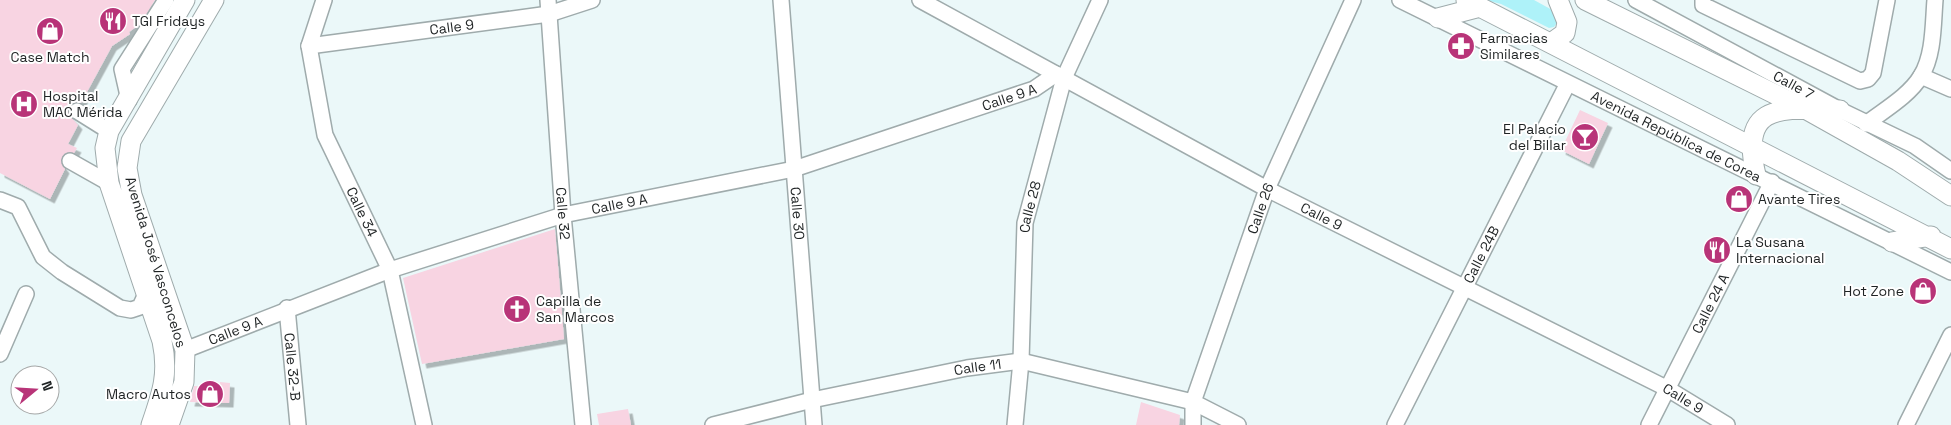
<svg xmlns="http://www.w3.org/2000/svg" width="1951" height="425" viewBox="0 0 1951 425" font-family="'Space Grotesk',sans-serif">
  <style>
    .green { fill: #aef2f9 }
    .building { fill: #f8d4e2; filter: url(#shadow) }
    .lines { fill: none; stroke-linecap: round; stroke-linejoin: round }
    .minor-casing { stroke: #9fabac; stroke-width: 18 }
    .major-casing { stroke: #9fabac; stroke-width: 21 }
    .minor { stroke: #fff; stroke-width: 15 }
    .major { stroke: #fff; stroke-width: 19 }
    .labels { text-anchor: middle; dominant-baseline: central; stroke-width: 4; stroke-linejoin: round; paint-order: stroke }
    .poi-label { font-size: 14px; fill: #1f2324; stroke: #fff; text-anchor: start }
    .street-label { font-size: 14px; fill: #1f2324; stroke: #fff }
  </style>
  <defs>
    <filter id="shadow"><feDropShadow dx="4.5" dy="4.5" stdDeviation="0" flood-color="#0004"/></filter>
  </defs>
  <rect width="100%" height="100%" fill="#ebf8f9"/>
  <path class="green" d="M1486,0H1534L1554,11L1558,21L1554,27L1549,28L1501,4Z"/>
  <path class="building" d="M0,0H155L140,24L129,32L130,34L112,46L81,103H73L69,106V115L78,125L68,144L77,148L74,153H66L62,157V165L65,169L50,199L0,173Z
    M1580,110L1608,123L1589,164L1561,150Z
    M555,229L564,339L422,364L403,278Z
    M220,382L230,383L229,403L190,402L194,386L209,387V384L220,385Z
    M1141,402L1180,415L1179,425H1136Z
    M628,409L631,425H599L597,414Z"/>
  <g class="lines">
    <g class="minor-casing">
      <g id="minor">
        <path id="s1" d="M324,0L309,46L325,135L390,270L424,425"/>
        <path id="s2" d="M548,0L563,215L583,425"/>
        <path id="s3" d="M781,0L814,425"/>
        <path id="s4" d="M920,0L1267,189L1668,389L1727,425"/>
        <path id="s5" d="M1400,0L1951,272"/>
        <path id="s6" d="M1636,0L1840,110L1915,146L1951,171"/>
        <path d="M1703,0V5L1860,81L1868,79L1873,73L1887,0"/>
        <path id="s7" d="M309,46L549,14L592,0"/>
        <path d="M1921,76L1951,89"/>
        <path d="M129,100L122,69L166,0"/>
        <path d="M77,111L109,131"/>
        <path d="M1866,124C1884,110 1909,96 1921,76C1934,55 1933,24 1935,0"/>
        <path d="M70,161L109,183"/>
        <path d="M0,200L18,207L43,257L62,272L120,308L131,310L140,307L146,294"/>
        <path id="s8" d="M287,308L298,425"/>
        <path id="s9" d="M185,350L390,270L563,215L794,169L1034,89L1056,74"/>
        <path d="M0,354L26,294"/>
        <path id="s10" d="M713,425L812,400L967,368L1021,361L1193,402L1238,425"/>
        <path id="s11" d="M1015,425L1021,361L1025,223L1064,78L1100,0"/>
        <path id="s12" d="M1193,425V402L1267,189L1353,0"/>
        <path id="s13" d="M1395,425L1567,85"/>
        <path id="s14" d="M1649,425L1772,182"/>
        <path d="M1906,425L1951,335"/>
      </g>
    </g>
    <g class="major-casing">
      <path id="major" d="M1466,0L1951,249
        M1585,0L1807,110L1898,161L1951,196
        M1438,18L1480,7
        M1551,43L1565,33L1567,22L1558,0
        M1756,175C1738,100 1785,109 1840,110
        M1892,242L1931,236
        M151,425C162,393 169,374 162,341L109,183L105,148L109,131L185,0
        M169,425L184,382L185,350L132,195L127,168L131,141L214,0"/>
    </g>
    <use href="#minor" class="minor"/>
    <use href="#major" class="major"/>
  </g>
  <defs>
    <g id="restaurant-disc" transform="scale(1.4375)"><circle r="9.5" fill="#b83478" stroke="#fff"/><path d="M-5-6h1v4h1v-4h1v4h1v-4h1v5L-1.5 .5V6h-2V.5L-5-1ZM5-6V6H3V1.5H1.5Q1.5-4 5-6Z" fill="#fff"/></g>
    <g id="shop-disc" transform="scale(1.4375)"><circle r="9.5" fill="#b83478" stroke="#fff"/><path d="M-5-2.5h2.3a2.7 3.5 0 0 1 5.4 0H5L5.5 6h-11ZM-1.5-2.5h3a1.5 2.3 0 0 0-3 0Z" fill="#fff"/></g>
    <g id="pharmacy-disc" transform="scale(1.4375)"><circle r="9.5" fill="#b83478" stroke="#fff"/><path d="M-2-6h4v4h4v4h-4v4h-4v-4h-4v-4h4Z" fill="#fff"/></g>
    <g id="hospital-disc" transform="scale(1.4375)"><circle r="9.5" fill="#b83478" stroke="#fff"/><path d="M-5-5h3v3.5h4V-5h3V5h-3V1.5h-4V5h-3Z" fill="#fff"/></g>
    <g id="bar-disc" transform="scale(1.4375)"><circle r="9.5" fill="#b83478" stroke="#fff"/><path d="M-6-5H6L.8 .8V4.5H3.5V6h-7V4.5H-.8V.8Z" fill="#fff"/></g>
    <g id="church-disc" transform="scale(1.4375)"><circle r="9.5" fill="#b83478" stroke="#fff"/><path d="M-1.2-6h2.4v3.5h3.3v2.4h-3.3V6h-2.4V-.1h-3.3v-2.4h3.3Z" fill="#fff"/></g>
  </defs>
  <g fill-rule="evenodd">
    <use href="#restaurant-disc" x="113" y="21"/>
    <use href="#shop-disc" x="50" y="31"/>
    <use href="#pharmacy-disc" x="1461" y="46"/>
    <use href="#hospital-disc" x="24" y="104"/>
    <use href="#bar-disc" x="1585" y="137"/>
    <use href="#shop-disc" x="1739" y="199"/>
    <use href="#restaurant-disc" x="1717" y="250"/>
    <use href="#shop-disc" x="1923" y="291"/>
    <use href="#church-disc" x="517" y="309"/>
    <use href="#shop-disc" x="210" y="394"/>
  </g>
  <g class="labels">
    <g class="poi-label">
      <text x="132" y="21">TGI Fridays</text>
      <text x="1480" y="38">Farmacias<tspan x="1480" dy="16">Similares</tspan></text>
      <text x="50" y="57" text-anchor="middle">Case Match</text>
      <text x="43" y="96">Hospital<tspan x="43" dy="16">MAC Mérida</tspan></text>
      <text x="1566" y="129" text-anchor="end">El Palacio<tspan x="1566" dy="16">del Billar</tspan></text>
      <text x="1758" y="199">Avante Tires</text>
      <text x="1736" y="242">La Susana<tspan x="1736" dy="16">Internacional</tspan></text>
      <text x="1904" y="291" text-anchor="end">Hot Zone</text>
      <text x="536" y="301">Capilla de<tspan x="536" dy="16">San Marcos</tspan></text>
      <text x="191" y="394" text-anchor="end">Macro Autos</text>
    </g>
    <g class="street-label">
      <text stroke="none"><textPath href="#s7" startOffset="144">Calle 9</textPath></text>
      <text stroke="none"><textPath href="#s6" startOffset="179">Calle 7</textPath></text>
      <text stroke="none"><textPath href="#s9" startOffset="864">Calle 9 A</textPath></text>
      <text stroke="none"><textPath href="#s5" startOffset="308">Avenida República de Corea</textPath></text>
      <text stroke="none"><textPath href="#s9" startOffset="459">Calle 9 A</textPath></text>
      <text stroke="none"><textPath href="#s11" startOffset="219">Calle 28</textPath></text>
      <text stroke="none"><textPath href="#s12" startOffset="228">Calle 26</textPath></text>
      <text stroke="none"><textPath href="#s1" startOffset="224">Calle 34</textPath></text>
      <text stroke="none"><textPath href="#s2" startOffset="214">Calle 32</textPath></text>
      <text stroke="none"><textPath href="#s3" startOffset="214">Calle 30</textPath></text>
      <text stroke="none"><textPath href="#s4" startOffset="456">Calle 9</textPath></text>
      <text stroke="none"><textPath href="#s13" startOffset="191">Calle 24B</textPath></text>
      <text transform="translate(156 262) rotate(73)">Avenida José Vasconcelos</text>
      <text stroke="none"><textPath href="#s14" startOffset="136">Calle 24 A</textPath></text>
      <text stroke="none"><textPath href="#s9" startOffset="54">Calle 9 A</textPath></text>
      <text stroke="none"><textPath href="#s8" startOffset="59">Calle 32-B</textPath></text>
      <text stroke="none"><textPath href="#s10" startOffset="271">Calle 11</textPath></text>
      <text stroke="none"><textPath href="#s4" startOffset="861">Calle 9</textPath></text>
    </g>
  </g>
  <g transform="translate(35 390) rotate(72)"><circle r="24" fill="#ffffff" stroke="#a5a7a7"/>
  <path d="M0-4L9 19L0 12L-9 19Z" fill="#b83478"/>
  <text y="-8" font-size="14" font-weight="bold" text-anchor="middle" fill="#1f2324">N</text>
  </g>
</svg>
